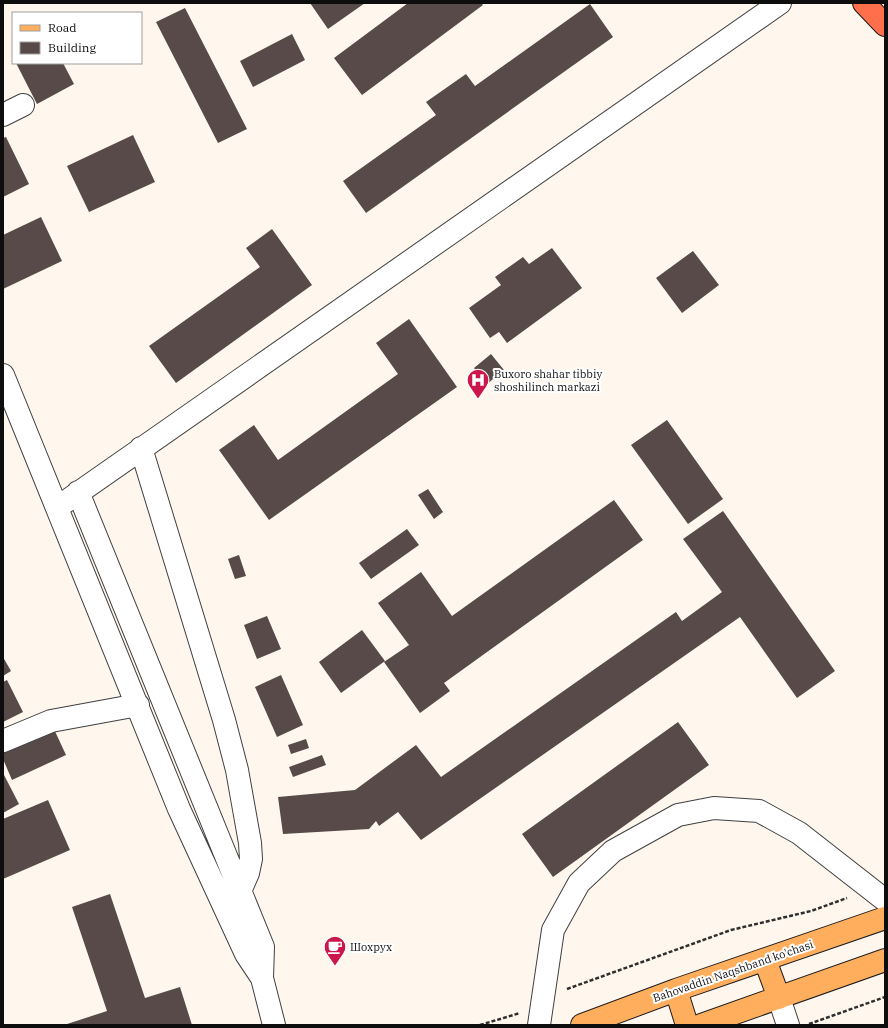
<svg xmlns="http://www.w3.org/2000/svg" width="888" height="1028" viewBox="0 0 888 1028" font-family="'IBM Plex Serif',serif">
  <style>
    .building { fill: #574a48 }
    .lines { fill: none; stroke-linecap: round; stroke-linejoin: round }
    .minor-casing { stroke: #404040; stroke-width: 24 }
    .major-casing { stroke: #1e1e1e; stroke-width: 24 }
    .highway-casing { stroke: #1e1e1e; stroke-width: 24 }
    .path { stroke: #2f2f2f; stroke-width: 2.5; stroke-dasharray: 4 2; stroke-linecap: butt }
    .minor { stroke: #fff; stroke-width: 22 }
    .major { stroke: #ffae5d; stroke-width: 22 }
    .highway { stroke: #ff6f4b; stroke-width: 22 }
    .labels { text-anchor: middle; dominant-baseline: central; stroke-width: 4; stroke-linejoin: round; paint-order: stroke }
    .poi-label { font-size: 11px; fill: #0d0d0d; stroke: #fff; text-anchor: start }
    .street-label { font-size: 11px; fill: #0d0d0d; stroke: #fff }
  </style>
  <rect width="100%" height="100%" fill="#fff7ed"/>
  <path class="building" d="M310,3H365L328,29Z
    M408,3H481L483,5L362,95L334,58Z
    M590,4L613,37L366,213L343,181L436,115L426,102L466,74L475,86Z
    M185,8L247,129L218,143L156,22Z
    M292,34L305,60L253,87L240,61Z
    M16,63H63L74,84L37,104Z
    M133,135L155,182L89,212L67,166Z
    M6,137L29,184L3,197V138Z
    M41,217L62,261L3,289V235Z
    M272,229L312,285L176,383L149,346L260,267L246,248Z
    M552,248L582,288L507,343L499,332L490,338L469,308L501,285L495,277L523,257L529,264Z
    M693,251L719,285L682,313L656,278Z
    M409,319L457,387L269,520L219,450L254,425L278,460L398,374L376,343Z
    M491,354L504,370L487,384L474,368Z
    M667,420L723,499L688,524L631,445Z
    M428,489L443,512L434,519L418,495Z
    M614,500L643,540L444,683L450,691L420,713L384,662L409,645L378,603L421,572L452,616Z
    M723,511L835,671L797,698L740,617L421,840L398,812L379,826L376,821L369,829L283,834L278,797L355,790L416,745L441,777L676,612L682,621L722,592L683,539Z
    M407,529L419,545L371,579L359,563Z
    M239,555L246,576L235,579L228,559Z
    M267,616L281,649L257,659L244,625Z
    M362,630L385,661L341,693L319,662Z
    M3,657L11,671L3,676Z
    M281,675L303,725L277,737L255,687Z
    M7,680L23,712L3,722V682Z
    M678,722L709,765L553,877L522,834Z
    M53,727L66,755L12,780L3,759V750Z
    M306,739L309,748L291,754L288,745Z
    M322,755L326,765L293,777L289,767Z
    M3,773L19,804L3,813Z
    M48,800L70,850L3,879V819Z
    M110,894L145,998L180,987L192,1025H64L107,1011L72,907Z"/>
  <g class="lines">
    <g class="minor-casing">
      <path id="minor" d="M3,115L23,105
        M3,375L179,809L246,954L262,978
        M141,448L224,720L237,770L250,843L251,859L248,873L241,889
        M78,492L263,947L262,978L274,1025
        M58,507L780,3
        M3,741L51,721L138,705
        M779,998L788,1025
        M539,1025L553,930L579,883L613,851L678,815L714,808L759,811L799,833L885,900"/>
    </g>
    <g class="major-casing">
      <path id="major" d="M765,960L779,998
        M676,990L687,1025
        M582,1025L676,990L885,918
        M701,1025L885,960"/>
    </g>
    <g class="highway-casing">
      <path id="highway" d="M864,3L885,25"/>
    </g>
    <path class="path" d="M567,989L731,930L811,911L847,898
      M809,1024L885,997
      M480,1025L520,1013"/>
    <use href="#minor" class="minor"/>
    <use href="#major" class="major"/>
    <use href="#highway" class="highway"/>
  </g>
  <defs>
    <g id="hospital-pin" transform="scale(1.15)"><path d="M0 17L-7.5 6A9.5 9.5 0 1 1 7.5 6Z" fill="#cc174d" stroke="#fff"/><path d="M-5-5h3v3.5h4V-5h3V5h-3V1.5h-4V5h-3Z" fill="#fff"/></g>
    <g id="cafe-pin" transform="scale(1.15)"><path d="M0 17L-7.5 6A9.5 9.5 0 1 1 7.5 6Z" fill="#cc174d" stroke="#fff"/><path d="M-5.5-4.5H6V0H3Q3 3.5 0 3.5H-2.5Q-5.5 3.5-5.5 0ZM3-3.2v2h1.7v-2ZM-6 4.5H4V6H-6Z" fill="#fff"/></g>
  </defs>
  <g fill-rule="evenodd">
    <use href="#hospital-pin" x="478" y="380"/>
    <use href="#cafe-pin" x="335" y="947"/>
  </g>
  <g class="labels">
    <g class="poi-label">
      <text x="494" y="374">Buxoro shahar tibbiy<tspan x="494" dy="13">shoshilinch markazi</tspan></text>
      <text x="350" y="947">Шохрух</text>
    </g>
    <g class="street-label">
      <text transform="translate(733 971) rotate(-19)">Bahovaddin Naqshband ko'chasi</text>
    </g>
  </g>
  <rect width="888" height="1028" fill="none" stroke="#0d0d0d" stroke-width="8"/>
  <rect x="12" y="12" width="130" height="52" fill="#ffffff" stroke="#9e9e9e"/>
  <rect x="20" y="25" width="20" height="6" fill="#ffae5d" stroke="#9e9e9e"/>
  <text x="48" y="32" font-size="12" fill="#0d0d0d">Road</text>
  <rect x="20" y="42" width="20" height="12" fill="#574a48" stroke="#9e9e9e"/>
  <text x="48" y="52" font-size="12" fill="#0d0d0d">Building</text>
</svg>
